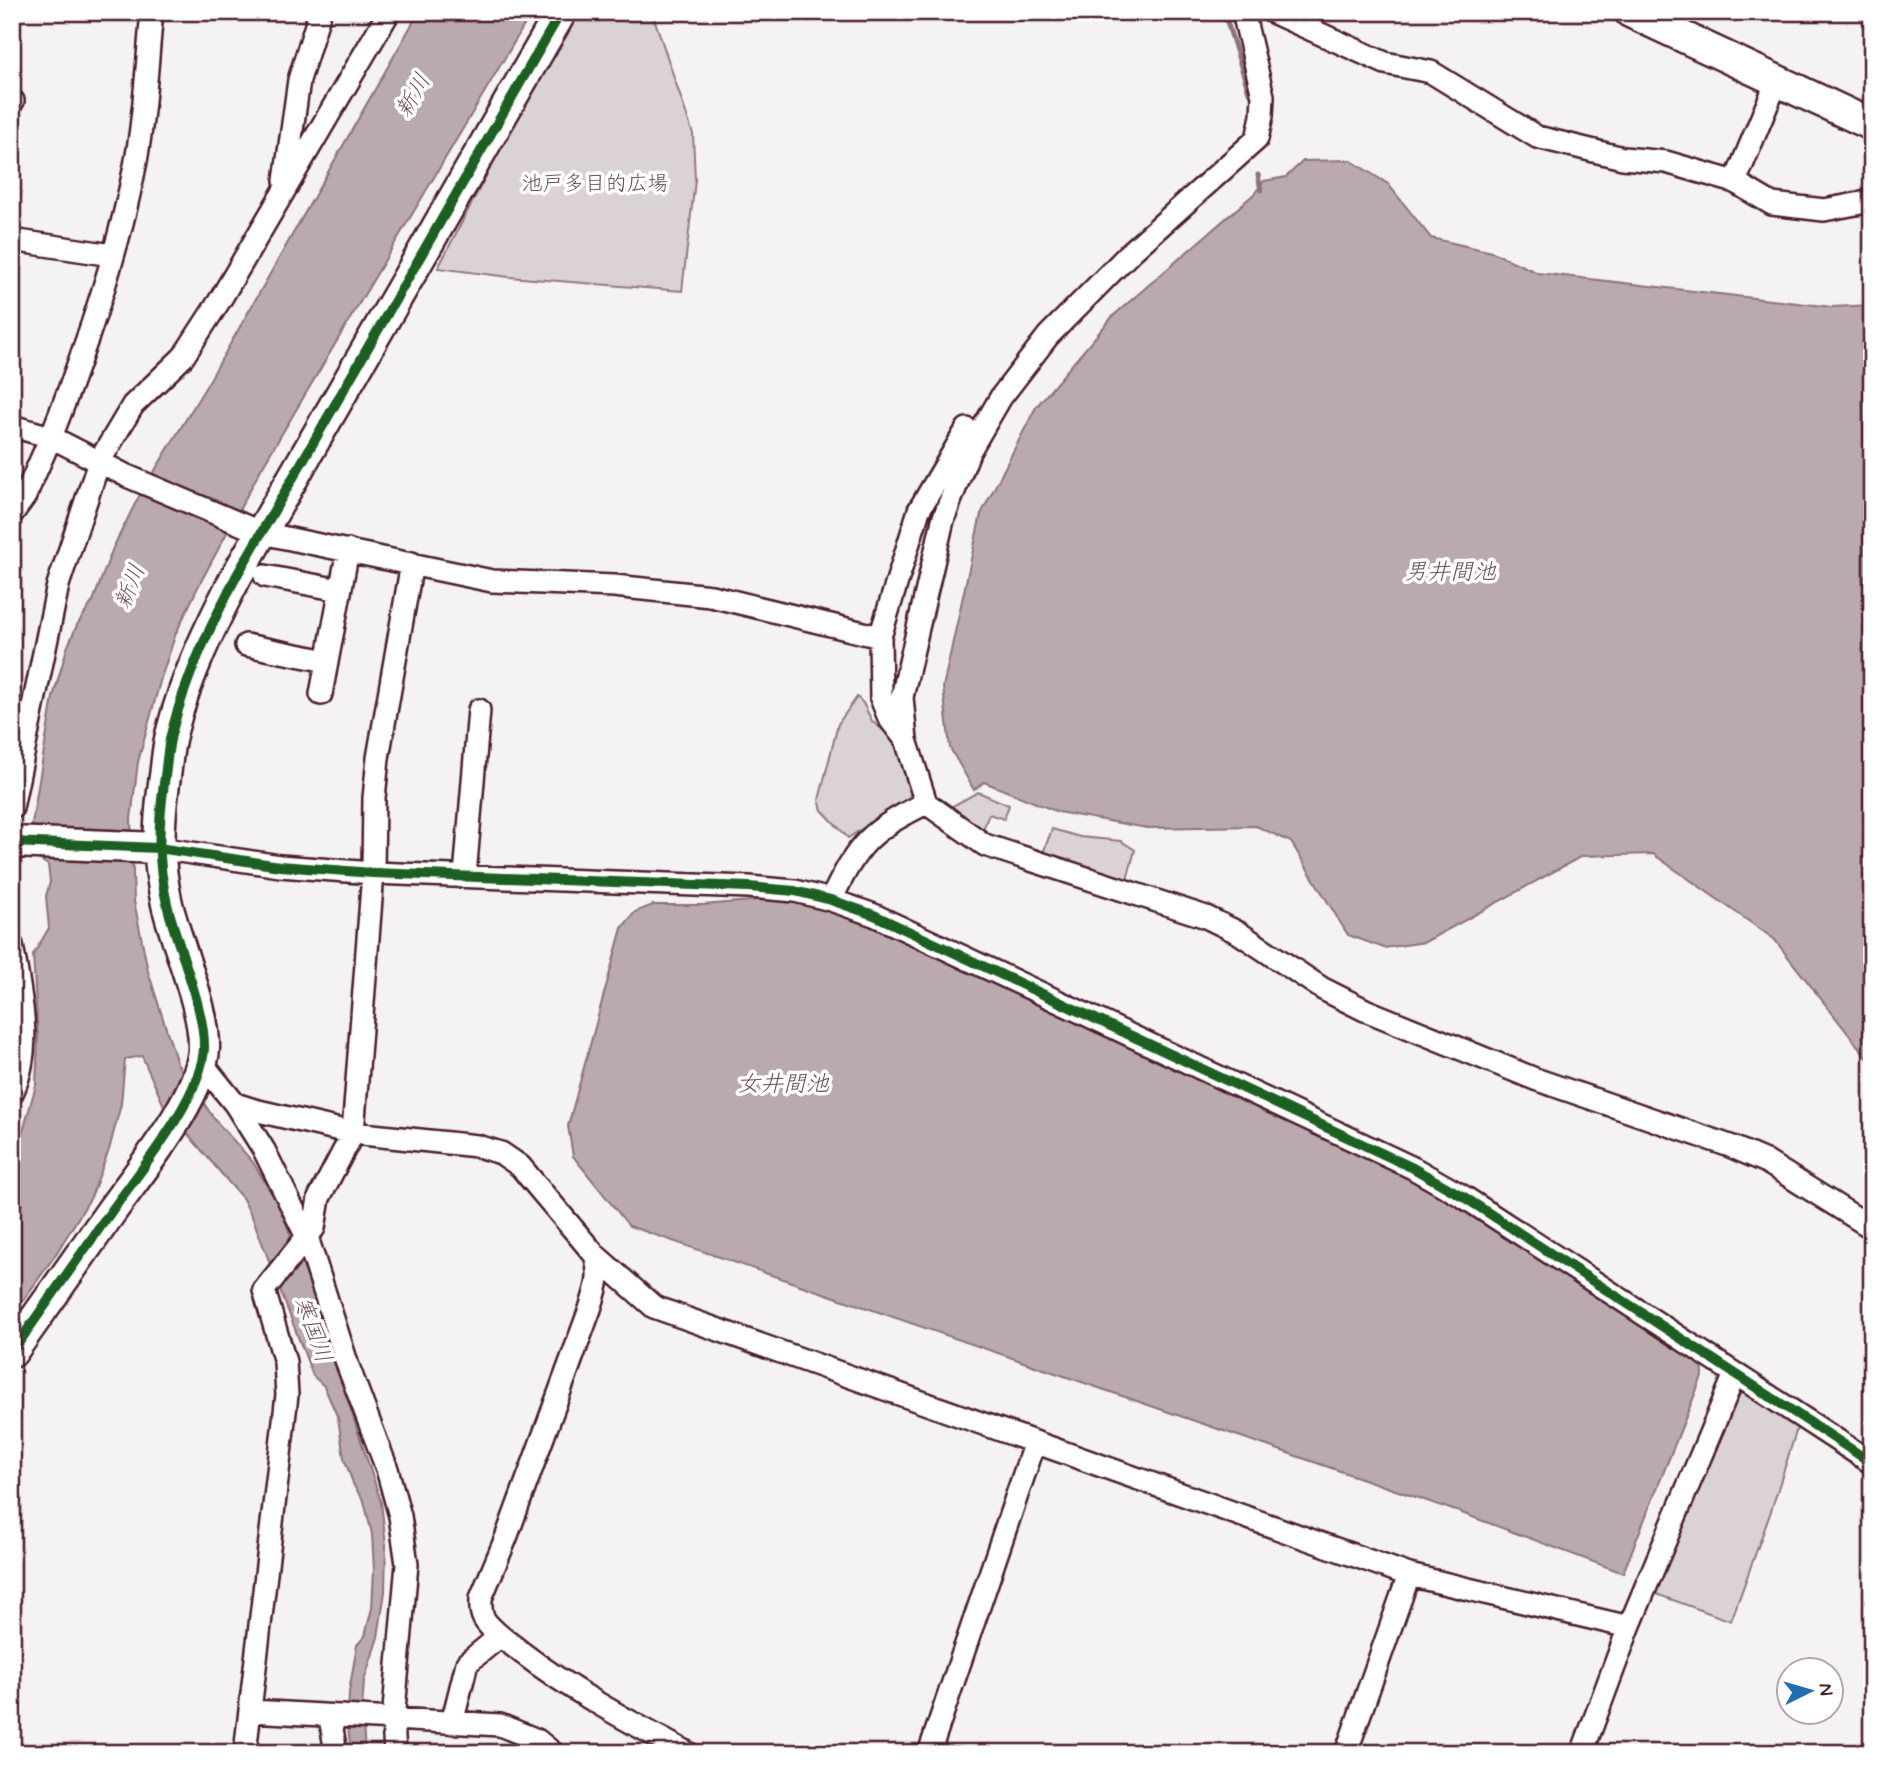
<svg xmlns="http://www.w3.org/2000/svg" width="1884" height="1765" viewBox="0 0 1884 1765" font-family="Mynerve,'Klee One',sans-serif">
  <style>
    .green { fill: #dbd2d5; stroke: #927880; stroke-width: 2 }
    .water { fill: #baa9ae; stroke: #8d727a; stroke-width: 2 }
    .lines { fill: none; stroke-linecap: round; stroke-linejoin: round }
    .stream { stroke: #8d727a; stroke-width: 5 }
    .street-casing { stroke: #4a1f2b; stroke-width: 26 }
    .secondary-casing { stroke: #4a1f2b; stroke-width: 35 }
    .street { stroke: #fff; stroke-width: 21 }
    .secondary { stroke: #fff; stroke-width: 30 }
    .cycleway-casing { stroke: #fff; stroke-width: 15 }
    .cycleway { stroke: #1b5e20; stroke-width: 10 }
    .labels { text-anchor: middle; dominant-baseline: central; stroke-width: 7; stroke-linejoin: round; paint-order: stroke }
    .park-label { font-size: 21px; fill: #6e4c56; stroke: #fff }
    .water-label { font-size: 23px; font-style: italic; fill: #714f59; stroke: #fff }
  </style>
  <rect width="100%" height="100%" fill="#f4f2f2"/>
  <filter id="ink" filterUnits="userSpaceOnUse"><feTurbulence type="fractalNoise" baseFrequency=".0143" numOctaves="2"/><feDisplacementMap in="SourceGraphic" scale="14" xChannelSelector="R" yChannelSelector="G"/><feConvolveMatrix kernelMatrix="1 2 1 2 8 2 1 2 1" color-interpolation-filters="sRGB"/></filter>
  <g filter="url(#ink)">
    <path class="green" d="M578,12H652L693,134L695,180L682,291L509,277L438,268L512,126Z
      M857,697L863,703L872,721L901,745L914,788L909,797L848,838L822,810L819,800L838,724Z
      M978,792L1009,805L1004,819L989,814L980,837L947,809Z
      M1052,829L1080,837L1121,841L1135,850L1125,887L1041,859Z
      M1737,1377L1800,1419L1771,1511L1731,1621L1656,1594Z"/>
    <path class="water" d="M419,12H532L261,469L198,587L176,633L161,678L138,762L131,819L134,901L148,971L177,1063L215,1120L253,1162L279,1206L308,1279L381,1502L386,1545L385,1592L378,1637L364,1681L362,1709L365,1753H351L348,1727L349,1692L357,1645L365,1636L372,1608L374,1570L372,1534L364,1501L354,1486L344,1458L338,1418L324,1386L313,1376L253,1219L243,1199L164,1106L142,1056L125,1059L121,1104L109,1150L91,1197L54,1257L12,1316V1156L24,1128L36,1085L38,1038L33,955L49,928L46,896L50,882L48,865L32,855V823L53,697L67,648L77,625L93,601L113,548L137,500L208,383Z
      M1350,160L1388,184L1431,238L1492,252L1538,273L1832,307L1872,305V1064L1774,939L1653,854L1582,856L1425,942L1384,948L1348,935L1291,842L1256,826L1147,828L1058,812L984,782L974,790L950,748L943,687L981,514L1036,407L1113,316L1254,194L1264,181L1286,177L1303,161Z
      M781,895L838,908L1406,1170L1702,1362L1703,1374L1623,1573L1459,1512L629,1226L573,1156L568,1126L622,928L635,912L653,905H703L751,901Z"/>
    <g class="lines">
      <path class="stream" d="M1224,12L1249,92
        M1258,175L1261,190"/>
      <g class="street-casing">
        <path id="street" d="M152,12C147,61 145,113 136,161C118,255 86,348 51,437L127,476L262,533L492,581L614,586L711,596L880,637
          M1243,12L1263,96L1262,116L1257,139L1131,252L1048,336L1001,397L969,452L943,520L902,697L906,740L926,803L985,845L1206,917L1239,933L1323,989L1365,1010L1535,1079L1730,1146L1765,1161L1872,1228
          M1272,12L1385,63L1431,72L1537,137L1623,158L1666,162L1735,182L1772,204L1824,210L1872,201
          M12,101H13
          M285,181L299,80L320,12
          M1735,182L1777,81
          M12,240L112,255
          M12,426L51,437L25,496L12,514
          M265,576L340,590
          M246,645L327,661
          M321,694L348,550
          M906,740L889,718L881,698L880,637L919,510L967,429
          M12,808L58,585L99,462L133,405L183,357L220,300L389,12
          M158,848L280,866L373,873L749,887L795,891L831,900L874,915L1413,1168L1464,1197L1872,1463
          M465,876L479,710
          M831,900C858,843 870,831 926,803
          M12,945C20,992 34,1048 12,1093
          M201,1062L235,1104L254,1110L353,1133L477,1146L501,1153L520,1166L595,1255C602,1276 596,1290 590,1309L506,1538L481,1598C481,1606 480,1612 484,1619C492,1632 509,1642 521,1652C573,1692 630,1722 688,1753
          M235,1104L264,1150L307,1237L348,1366L387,1469L400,1516L407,1564L393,1721L395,1753
          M595,1255L654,1307L1409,1575L1629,1627
          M251,1711L500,1725L537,1740L553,1753
          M330,1717L336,1753
          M452,1723L467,1663L500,1636
          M245,1753L287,1395L285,1362L264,1290L314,1228L319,1198L353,1133L373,873L374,798L378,758L412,563
          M929,1753L1035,1442
          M1346,1753L1409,1575
          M1582,1753L1629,1627L1735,1374"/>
      </g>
      <g class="secondary-casing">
        <path id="secondary" d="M1630,12L1872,125
          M12,842L158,848
          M12,1352C45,1305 78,1259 110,1213C139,1172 202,1097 204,1048C205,1008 177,946 167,904C157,860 158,828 164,783C167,766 167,748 172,731C186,676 211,625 237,575L561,12"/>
      </g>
      <use href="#street" class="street"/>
      <use href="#secondary" class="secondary"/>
      <g class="cycleway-casing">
        <path id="cycleway" d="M12,842L158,848L280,866L373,873L749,887L795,891L831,900L874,915L1413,1168L1464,1197L1872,1463
          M12,1352C45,1305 78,1259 110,1213C139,1172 202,1097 204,1048C205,1008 177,946 167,904C157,860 158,828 164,783C167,766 167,748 172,731C186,676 211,625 237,575L561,12"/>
      </g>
      <use href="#cycleway" class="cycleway"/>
    </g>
  </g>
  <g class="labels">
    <g class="park-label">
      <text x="595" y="184">池戸多目的広場</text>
    </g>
    <g class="water-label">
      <text transform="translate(414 96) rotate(-60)">新川</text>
      <text x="1450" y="573">男井間池</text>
      <text transform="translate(131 587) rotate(-68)">新川</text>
      <text x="783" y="1085">女井間池</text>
      <text transform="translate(312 1330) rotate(70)">寒国川</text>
    </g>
  </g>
  <rect width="1884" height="1765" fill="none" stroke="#fff" stroke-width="42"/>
  <rect x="21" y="21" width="1842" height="1723" fill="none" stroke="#4a1f2b" stroke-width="2.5" filter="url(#ink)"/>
  <g transform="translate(1810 1691) rotate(85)"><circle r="33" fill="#ffffff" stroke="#b7a5aa" stroke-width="2"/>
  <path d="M0-5L12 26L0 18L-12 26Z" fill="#1f6fb2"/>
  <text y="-10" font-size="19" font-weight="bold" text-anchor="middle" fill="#4a1f2b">N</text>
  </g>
</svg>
